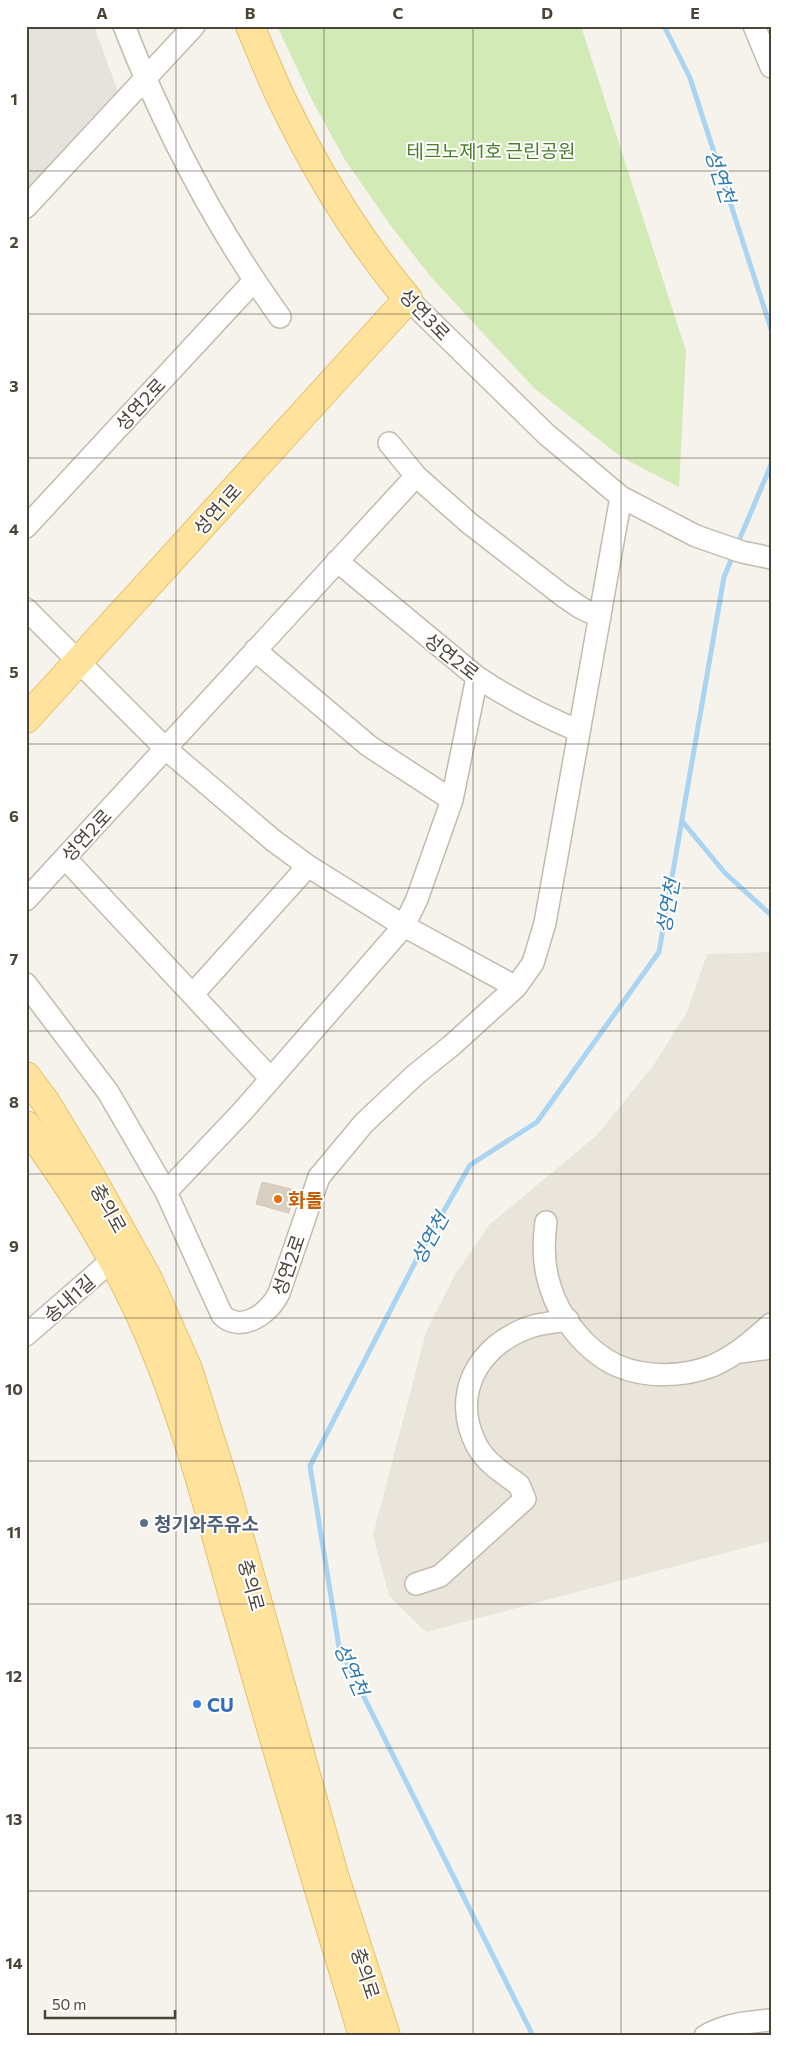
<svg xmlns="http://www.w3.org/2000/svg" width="797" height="2062" viewBox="0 0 797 2062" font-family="Commissioner,'Noto Sans KR',sans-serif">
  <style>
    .residential { fill: #eae5da }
    .industrial { fill: #e6e2dd }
    .green { fill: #d2eab5 }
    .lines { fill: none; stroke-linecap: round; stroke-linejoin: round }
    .stream { stroke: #a9d4f2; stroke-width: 5 }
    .building { fill: #d8cfc1; stroke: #d3c7b4 }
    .minor-casing { stroke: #c2bbae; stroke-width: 24 }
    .major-casing { stroke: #e6c16a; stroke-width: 30 }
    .minor { stroke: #fff; stroke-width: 21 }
    .major { stroke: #ffe39c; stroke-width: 28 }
    .grid { fill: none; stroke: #4b4439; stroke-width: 1; stroke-opacity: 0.55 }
    .food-dot { fill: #e8710a; stroke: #fff; stroke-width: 2 }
    .service-dot { fill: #5c6f8a; stroke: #fff; stroke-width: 2 }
    .shop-dot { fill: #3f7fe0; stroke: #fff; stroke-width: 2 }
    .labels { text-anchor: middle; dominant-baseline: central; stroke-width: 4; stroke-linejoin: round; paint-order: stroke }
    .park-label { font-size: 19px; fill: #4a7f2a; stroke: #fff }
    .street-label { font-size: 19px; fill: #4b4439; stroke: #fff }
    .food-label { font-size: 19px; font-weight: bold; fill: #c56008; stroke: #fff; text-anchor: start }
    .service-label { font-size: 19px; font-weight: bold; fill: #4e5e75; stroke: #fff; text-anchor: start }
    .shop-label { font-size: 19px; font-weight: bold; fill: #366cbe; stroke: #fff; text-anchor: start }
    .water-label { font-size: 20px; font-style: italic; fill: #2e7ab2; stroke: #fff }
    .neatline { fill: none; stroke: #4b4439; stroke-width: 2 }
    .grid-label { font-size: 16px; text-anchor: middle; font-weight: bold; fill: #4b4439 }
  </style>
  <rect width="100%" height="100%" fill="#f6f3ec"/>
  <path class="residential" d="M771,952V1541L426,1632L389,1596L373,1535L426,1332L455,1275L489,1225L596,1136L653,1066L687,1012L707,954Z"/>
  <path class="industrial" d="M26,26H94L119,94L26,190Z"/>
  <path class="green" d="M277,26H581L686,351L679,487L621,457L534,388L431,277L391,226L345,160L312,100Z"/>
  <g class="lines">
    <path class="stream" d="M664,26L690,78L771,329
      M737,545L771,465
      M682,821L725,873L771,915
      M533,2036L339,1647L310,1466L421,1251L470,1165L537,1122L659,952L724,577L734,553"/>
  </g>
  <path class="building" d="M262,1182L295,1190L289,1213L256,1204Z"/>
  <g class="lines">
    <g class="minor-casing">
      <path id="minor" d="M124,26C164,128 216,228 280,317
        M754,26L771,67
        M26,207L194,26
        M408,299L546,434L621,497L696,536L742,552L771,558
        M389,443L416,476L469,523L562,595L581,608L600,617
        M26,527L254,281
        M337,561L477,677C510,699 543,716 579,731
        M26,609L166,749L274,841L308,866L404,926L516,987
        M255,650L369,746L452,800
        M65,858L271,1079
        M26,900L416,476
        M26,984L108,1092L166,1192L222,1315C241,1334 270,1313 279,1293L319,1177L364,1123L415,1075L451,1046L516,987L533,963L545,923L621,497
        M193,994L308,866
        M166,1192L242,1112L404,926L417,899L452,800L477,677
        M546,1222C543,1244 543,1265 550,1286C559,1318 588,1353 618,1366C646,1378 683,1377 712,1366C735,1356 752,1341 771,1324
        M26,1335L111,1261
        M740,1352L771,1348
        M416,1584L440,1576L525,1499C523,1495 521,1489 519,1485C516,1482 510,1479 507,1476C495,1468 484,1459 477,1446C450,1395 478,1345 530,1327C542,1323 555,1322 568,1320
        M705,2036C725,2024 748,2022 771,2020"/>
    </g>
    <g class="major-casing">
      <path id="major" d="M26,719L408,299C360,242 320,177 287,110C273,83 262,54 250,26
        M26,1076L45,1101L91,1177L148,1279L188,1369L225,1486L334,1875L386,2036
        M26,1125C79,1197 129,1281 161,1364C198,1458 221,1558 250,1655C286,1782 325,1909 363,2036"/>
    </g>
    <use href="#minor" class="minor"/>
    <use href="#major" class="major"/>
  </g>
  <path class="grid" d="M176,26V2036M324,26V2036M473,26V2036M621,26V2036M26,171H771M26,314H771M26,458H771M26,601H771M26,744H771M26,888H771M26,1031H771M26,1174H771M26,1318H771M26,1461H771M26,1604H771M26,1748H771M26,1891H771"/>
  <circle class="food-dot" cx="278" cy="1199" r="5"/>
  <circle class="service-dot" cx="144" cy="1523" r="5"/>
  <circle class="shop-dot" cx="197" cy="1704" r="5"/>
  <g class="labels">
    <g class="park-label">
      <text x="491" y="150">테크노제1호 근린공원</text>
    </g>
    <g class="street-label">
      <text transform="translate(425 314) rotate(46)">성연3로</text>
      <text transform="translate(140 404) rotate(-47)">성연2로</text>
      <text transform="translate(217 509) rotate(-48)">성연1로</text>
      <text transform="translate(452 656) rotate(38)">성연2로</text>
      <text transform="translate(86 835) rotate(-47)">성연2로</text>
      <text transform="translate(109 1208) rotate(61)">충의로</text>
      <text transform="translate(288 1265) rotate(-71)">성연2로</text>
      <text transform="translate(69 1298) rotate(-41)">송내1길</text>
      <text transform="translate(252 1585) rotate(75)">충의로</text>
      <text transform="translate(366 1973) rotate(72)">충의로</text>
    </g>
    <g class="food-label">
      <text x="288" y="1199">화돌</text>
    </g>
    <g class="service-label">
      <text x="154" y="1523">청기와주유소</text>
    </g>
    <g class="shop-label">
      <text x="207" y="1704">CU</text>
    </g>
    <g class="water-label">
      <text transform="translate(721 176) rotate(72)">성연천</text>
      <text transform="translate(667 906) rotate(-80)">성연천</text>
      <text transform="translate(429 1238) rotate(-61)">성연천</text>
      <text transform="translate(352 1669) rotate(66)">성연천</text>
    </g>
  </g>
  <rect width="797" height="2062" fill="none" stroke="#ffffff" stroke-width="55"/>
  <path d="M45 2010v8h130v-8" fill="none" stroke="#4b4439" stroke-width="2.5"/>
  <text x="52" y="2010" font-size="15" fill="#4b4439" stroke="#ffffff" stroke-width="4" paint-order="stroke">50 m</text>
  <rect x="28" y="28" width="742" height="2006" class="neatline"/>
  <g class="grid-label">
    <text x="102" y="19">A</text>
    <text x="250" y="19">B</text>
    <text x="398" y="19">C</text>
    <text x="547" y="19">D</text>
    <text x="695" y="19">E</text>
    <text x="14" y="105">1</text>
    <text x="14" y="248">2</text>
    <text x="14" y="392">3</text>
    <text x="14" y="535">4</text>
    <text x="14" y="678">5</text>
    <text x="14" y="822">6</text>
    <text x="14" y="965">7</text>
    <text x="14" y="1108">8</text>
    <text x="14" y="1252">9</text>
    <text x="14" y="1395">10</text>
    <text x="14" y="1538">11</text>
    <text x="14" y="1682">12</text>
    <text x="14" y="1825">13</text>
    <text x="14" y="1969">14</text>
  </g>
</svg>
